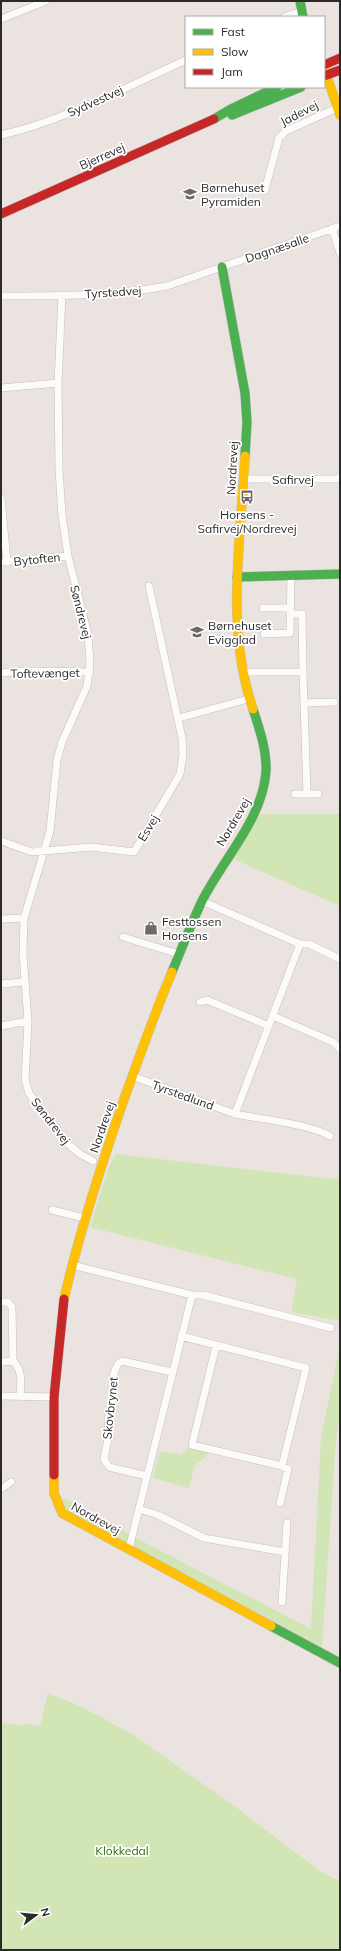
<svg xmlns="http://www.w3.org/2000/svg" width="341" height="1951" viewBox="0 0 341 1951" font-family="Mulish,sans-serif">
  <style>
    .green { fill: #d2e6b5 }
    .lines { fill: none; stroke-linecap: round; stroke-linejoin: round }
    .street-casing { stroke: #c3c1c1; stroke-width: 8 }
    .fast-casing { stroke: #c3c1c1; stroke-width: 10 }
    .slow-casing { stroke: #c3c1c1; stroke-width: 10 }
    .jam-casing { stroke: #c3c1c1; stroke-width: 10 }
    .street { stroke: #fcfbfa; stroke-width: 7 }
    .fast { stroke: #4caf50; stroke-width: 9 }
    .slow { stroke: #ffc107; stroke-width: 9 }
    .jam { stroke: #c62828; stroke-width: 9 }
    .labels { text-anchor: middle; dominant-baseline: central; stroke-width: 3.5; stroke-linejoin: round; paint-order: stroke }
    .street-label { font-size: 12px; fill: #2a2a2a; stroke: #fff }
    .poi-label { font-size: 12px; fill: #2a2a2a; stroke: #fff; text-anchor: start }
    .park-label { font-size: 12px; fill: #356e13; stroke: #fff }
  </style>
  <rect width="100%" height="100%" fill="#eae3df"/>
  <path class="green" d="M260,814H340V906L233,859Z
    M116,1154L340,1180V1321L291,1312L297,1279L90,1227L108,1169Z
    M340,1346V1412L336,1439L322,1647L68,1512L58,1495L138,1539L311,1629L321,1437Z
    M187,1448L210,1453L195,1465L189,1488L153,1478L160,1451L181,1455Z
    M48,1693L80,1706L132,1734L237,1808L321,1872L340,1881V1950H1V1723L24,1726L25,1724L40,1726Z"/>
  <g class="lines">
    <g class="street-casing">
      <path id="street" d="M284,17L302,11
        M1,19L46,1
        M1,135C66,120 126,87 186,60
        M265,190L279,138L286,131L337,108
        M332,228L340,253
        M62,295L58,383L59,470L62,515L68,556L88,634L90,663L87,686L62,742L57,760L50,831L24,918L23,954L28,1021L25,1080L29,1093L68,1144L80,1154L93,1161
        M1,296C56,296 113,296 167,286L340,226
        M1,388L58,383
        M244,479H339L340,477
        M1,498L7,562
        M1,562L68,556
        M263,608H290
        M264,634L290,633L291,575
        M243,672H303L302,614H290
        M303,672L307,794
        M1,673L30,671L90,672
        M304,703L334,702
        M179,718L248,699
        M295,794H318
        M1,841L32,852L91,847L134,852L180,774L183,754L182,738L149,586
        M1,919L24,918
        M123,937L179,954
        M300,944H309L340,959
        M1,984L24,982
        M200,1002L207,1000L269,1026
        M273,1016L333,1042L340,1049
        M1,1026L28,1021
        M132,1076L235,1114L300,944L202,901
        M235,1114C260,1119 310,1124 330,1136
        M52,1210L84,1218
        M72,1265L192,1295H203L331,1328
        M1,1302H8L12,1307L13,1361C23,1371 21,1382 20,1396
        M181,1336L306,1368L282,1466L288,1469L280,1503
        M216,1346L192,1445L282,1466
        M1,1362L13,1361
        M1,1396L54,1397
        M147,1476L109,1467L104,1459L108,1438L109,1414L112,1405V1381L115,1370L118,1364L122,1361L172,1372
        M1,1489L11,1482
        M139,1509L158,1515L204,1538L285,1552
        M129,1549L192,1295
        M282,1602L287,1523"/>
    </g>
    <g class="fast-casing">
      <path id="fast" d="M300,1L303,17
        M232,115L301,87
        M214,119L229,110L277,87
        M222,267L245,393L247,422L245,456
        M237,577L340,574
        M172,972C182,948 191,924 202,901C223,859 263,819 266,771C267,750 259,728 253,709
        M271,1626L340,1663"/>
    </g>
    <g class="slow-casing">
      <path id="slow" d="M324,68L340,115
        M245,456C241,540 225,627 253,709
        M64,1299C79,1233 100,1169 122,1105C138,1060 154,1015 172,972
        M54,1475V1493L62,1513L271,1626"/>
    </g>
    <g class="jam-casing">
      <path id="jam" d="M324,65L340,58
        M324,76L340,70
        M1,214L214,119
        M54,1475V1397L64,1299"/>
    </g>
    <use href="#street" class="street"/>
    <use href="#fast" class="fast"/>
    <use href="#slow" class="slow"/>
    <use href="#jam" class="jam"/>
  </g>
  <defs>
    <g id="school-bare" transform="scale(1.08)"><path d="M0-5L7-2L0 1L-7-2ZM-4 1L0 2.5L4 1V4Q0 6-4 4Z" fill="#6d6b69" stroke="#fff" stroke-width="2.5" paint-order="stroke"/></g>
    <g id="bus-bare" transform="scale(1.08)"><path d="M-5-6H5V4H4V6H2V4H-2V6H-4V4H-5ZM-3.5-4V0h7V-4ZM-3.5 1.2v1.5H-2V1.2ZM2 1.2v1.5H3.5V1.2Z" fill="#6d6b69" stroke="#fff" stroke-width="2.5" paint-order="stroke"/></g>
    <g id="shop-bare" transform="scale(1.08)"><path d="M-5-2.5h2.3a2.7 3.5 0 0 1 5.4 0H5L5.5 6h-11ZM-1.5-2.5h3a1.5 2.3 0 0 0-3 0Z" fill="#6d6b69" stroke="#fff" stroke-width="2.5" paint-order="stroke"/></g>
  </defs>
  <g fill-rule="evenodd">
    <use href="#school-bare" x="190" y="194"/>
    <use href="#bus-bare" x="247" y="497"/>
    <use href="#school-bare" x="197" y="632"/>
    <use href="#shop-bare" x="151" y="928"/>
  </g>
  <g class="labels">
    <g class="street-label">
      <text transform="translate(95 101) rotate(-24)">Sydvestvej</text>
      <text transform="translate(299 113) rotate(-27)">Jadevej</text>
      <text transform="translate(102 156) rotate(-24)">Bjerrevej</text>
      <text transform="translate(277 248) rotate(-19)">Dagnæsalle</text>
      <text transform="translate(113 292) rotate(-4)">Tyrstedvej</text>
      <text transform="translate(232 468) rotate(-87)">Nordrevej</text>
      <text x="293" y="479">Safirvej</text>
      <text transform="translate(37 559) rotate(-6)">Bytoften</text>
      <text transform="translate(81 612) rotate(76)">Søndrevej</text>
      <text transform="translate(45 673) rotate(-1)">Toftevænget</text>
      <text transform="translate(233 822) rotate(-59)">Nordrevej</text>
      <text transform="translate(148 828) rotate(-59)">Esvej</text>
      <text transform="translate(183 1095) rotate(20)">Tyrstedlund</text>
      <text transform="translate(51 1121) rotate(52)">Søndrevej</text>
      <text transform="translate(102 1127) rotate(-71)">Nordrevej</text>
      <text transform="translate(110 1408) rotate(-84)">Skovbrynet</text>
      <text transform="translate(96 1518) rotate(29)">Nordrevej</text>
    </g>
    <g class="poi-label">
      <text x="201" y="187">Børnehuset<tspan x="201" dy="14">Pyramiden</tspan></text>
      <text x="247" y="514" text-anchor="middle">Horsens -<tspan x="247" dy="14">Safirvej/Nordrevej</tspan></text>
      <text x="208" y="625">Børnehuset<tspan x="208" dy="14">Evigglad</tspan></text>
      <text x="162" y="921">Festtossen<tspan x="162" dy="14">Horsens</tspan></text>
    </g>
    <g class="park-label">
      <text x="122" y="1850">Klokkedal</text>
    </g>
  </g>
  <rect width="341" height="1951" fill="none" stroke="#2a2a2a" stroke-width="4"/>
  <rect x="185" y="16" width="140" height="72" fill="#ffffff" stroke="#aaaaaa"/>
  <rect x="193" y="29" width="20" height="6" fill="#4caf50" stroke="#aaaaaa"/>
  <text x="221" y="36" font-size="12" fill="#2a2a2a">Fast</text>
  <rect x="193" y="49" width="20" height="6" fill="#ffc107" stroke="#aaaaaa"/>
  <text x="221" y="56" font-size="12" fill="#2a2a2a">Slow</text>
  <rect x="193" y="69" width="20" height="6" fill="#c62828" stroke="#aaaaaa"/>
  <text x="221" y="76" font-size="12" fill="#2a2a2a">Jam</text>
  <g transform="translate(36 1915) rotate(74)" stroke="#ffffff" stroke-width="3" paint-order="stroke">
  <path d="M0-3L7 15L0 10L-7 15Z" fill="#2a2a2a"/>
  <text y="-6" font-size="11" font-weight="bold" text-anchor="middle" fill="#2a2a2a">N</text>
  </g>
</svg>
